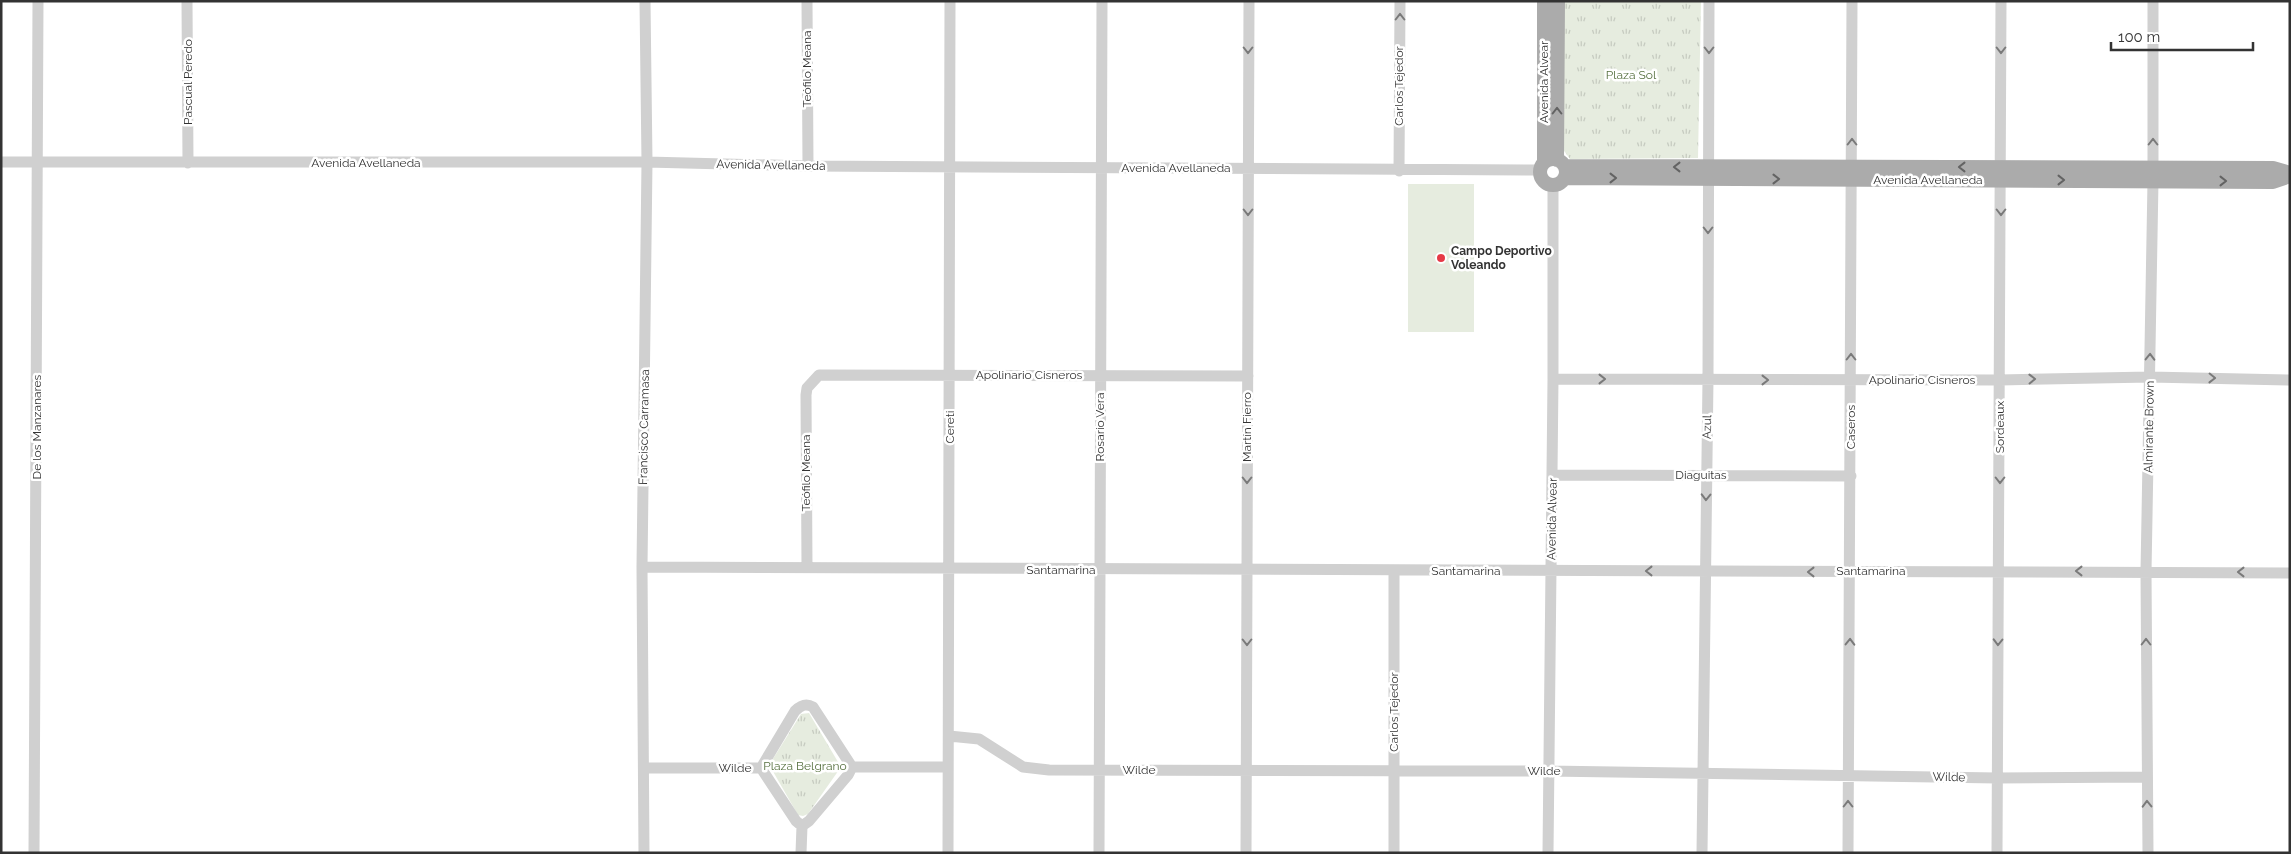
<svg xmlns="http://www.w3.org/2000/svg" width="2291" height="854" viewBox="0 0 2291 854" font-family="Raleway,sans-serif">
  <style>
    .green { fill: #e6ecdf }
    .park { fill: url(#park-tufts) }
    .lines { fill: none; stroke-linecap: round; stroke-linejoin: round }
    .minor { stroke: #d0d0d0; stroke-width: 11 }
    .major { stroke: #ababab; stroke-width: 14 }
    .oneway { stroke: #7a7a7a }
    .oneway2 { stroke: #636363 }
    .poi-dot { fill: #e63946; stroke: #fff; stroke-width: 2 }
    .labels { text-anchor: middle; dominant-baseline: central; stroke-width: 5; stroke-linejoin: round; paint-order: stroke }
    .street-label { font-size: 12px; fill: #333; stroke: #fff }
    .park-label { font-size: 12px; fill: #56703f; stroke: #fff }
    .poi-label { font-size: 12px; font-weight: bold; fill: #333; stroke: #fff; text-anchor: start }
  </style>
  <defs>
    <pattern id="park-tufts" width="24" height="20" patternUnits="userSpaceOnUse" patternTransform="scale(1.25)"><rect width="24" height="20" fill="#e6ecdf"/><path d="M3 7l-1-3M5 7V3M7 7l1-3M15 17l-1-3M17 17v-4M19 17l1-3" fill="none" stroke="#c6cbc0"/></pattern>
  </defs>
  <rect width="100%" height="100%" fill="#fff"/>
  <path class="green" d="M1408,184H1474V332H1408Z"/>
  <path class="park" d="M1564,1H1701L1698,158L1570,159L1562,148Z
    M809,713L841,767L808,814L803,816L798,815L771,768V762L801,714Z"/>
  <g class="lines">
    <path class="minor" d="M187,1L188,163
      M807,1L808,166
      M1,162H647L808,166L1540,170
      M1399,171L1400,1
      M1553,379L2000,380L2150,377L2290,380
      M1552,475L1851,476
      M642,567L2290,573
      M807,567L806,395L807,388L819,375L1248,376
      M949,736L979,739L1023,767L1049,770L1548,771L1997,778L2147,777
      M644,768H761L796,821L802,826L809,821L848,775L852,767H948
      M761,768L795,711C801,705 806,703 813,707L852,767
      M34,853L38,1
      M644,853L642,567L647,162L645,1
      M801,853L802,826
      M948,853L950,1
      M1099,853L1102,1
      M1246,853L1249,1
      M1394,853V571
      M1548,853L1553,379V185
      M1702,853L1708,379L1709,1
      M1848,853L1852,1
      M1997,853L2001,1
      M2148,853L2146,572L2153,181V1"/>
    <path class="major" d="M1544,1V162
      M1540 172a13 13 0 1 1 26 0a13 13 0 1 1-26 0Z
      M1557,160L1558,1
      M1565,166L2273,168L2290,173
      M1565,178L2273,182L2290,176"/>
  </g>
  <defs><path id="oneway-chevron" d="M-2-3.5L2.5 0L-2 3.5" fill="none" stroke-width="1.6" stroke-linecap="round" stroke-linejoin="round" transform="scale(1.25)"/></defs>
  <g class="oneway">
    <use href="#oneway-chevron" transform="translate(1400 17) rotate(-90)"/>
    <use href="#oneway-chevron" transform="translate(1248 50) rotate(90)"/>
    <use href="#oneway-chevron" transform="translate(1709 50) rotate(90)"/>
    <use href="#oneway-chevron" transform="translate(2001 50) rotate(90)"/>
    <use href="#oneway-chevron" transform="translate(1852 142) rotate(-90)"/>
    <use href="#oneway-chevron" transform="translate(2153 142) rotate(-90)"/>
    <use href="#oneway-chevron" transform="translate(1248 212) rotate(90)"/>
    <use href="#oneway-chevron" transform="translate(2001 212) rotate(90)"/>
    <use href="#oneway-chevron" transform="translate(1708 230) rotate(90)"/>
    <use href="#oneway-chevron" transform="translate(1851 357) rotate(-90)"/>
    <use href="#oneway-chevron" transform="translate(2150 357) rotate(-89)"/>
    <use href="#oneway-chevron" transform="translate(2212 378) rotate(1)"/>
    <use href="#oneway-chevron" transform="translate(1602 379)"/>
    <use href="#oneway-chevron" transform="translate(2032 379) rotate(-1)"/>
    <use href="#oneway-chevron" transform="translate(1765 380)"/>
    <use href="#oneway-chevron" transform="translate(1247 480) rotate(90)"/>
    <use href="#oneway-chevron" transform="translate(2000 480) rotate(90)"/>
    <use href="#oneway-chevron" transform="translate(1706 497) rotate(91)"/>
    <use href="#oneway-chevron" transform="translate(1649 571) rotate(-180)"/>
    <use href="#oneway-chevron" transform="translate(2079 571) rotate(-180)"/>
    <use href="#oneway-chevron" transform="translate(1811 572) rotate(-180)"/>
    <use href="#oneway-chevron" transform="translate(2241 572) rotate(-180)"/>
    <use href="#oneway-chevron" transform="translate(1247 642) rotate(90)"/>
    <use href="#oneway-chevron" transform="translate(1850 642) rotate(-89)"/>
    <use href="#oneway-chevron" transform="translate(1998 642) rotate(91)"/>
    <use href="#oneway-chevron" transform="translate(2146 642) rotate(-90)"/>
    <use href="#oneway-chevron" transform="translate(1848 804) rotate(-90)"/>
    <use href="#oneway-chevron" transform="translate(2147 804) rotate(-91)"/>
  </g>
  <g class="oneway2">
    <use href="#oneway-chevron" transform="translate(1557 111) rotate(-90)"/>
    <use href="#oneway-chevron" transform="translate(1677 167) rotate(-180)"/>
    <use href="#oneway-chevron" transform="translate(1962 167) rotate(-180)"/>
    <use href="#oneway-chevron" transform="translate(1613 178)"/>
    <use href="#oneway-chevron" transform="translate(1776 179)"/>
    <use href="#oneway-chevron" transform="translate(2061 180)"/>
    <use href="#oneway-chevron" transform="translate(2223 181)"/>
  </g>
  <circle class="poi-dot" cx="1441" cy="258" r="5"/>
  <g class="labels">
    <g class="street-label">
      <text transform="translate(807 69) rotate(-90)">Teófilo Meana</text>
      <text transform="translate(188 82) rotate(-90)">Pascual Peredo</text>
      <text transform="translate(1544 82) rotate(-90)">Avenida Alvear</text>
      <text transform="translate(1399 86) rotate(-90)">Carlos Tejedor</text>
      <text x="366" y="163">Avenida Avellaneda</text>
      <text transform="translate(771 165) rotate(1)">Avenida Avellaneda</text>
      <text x="1176" y="168">Avenida Avellaneda</text>
      <text x="1928" y="180">Avenida Avellaneda</text>
      <text x="1029" y="375">Apolinario Cisneros</text>
      <text x="1922" y="380">Apolinario Cisneros</text>
      <text transform="translate(37 427) rotate(-90)">De los Manzanares</text>
      <text transform="translate(644 427) rotate(-89)">Francisco Carramasa</text>
      <text transform="translate(950 427) rotate(-90)">Cereti</text>
      <text transform="translate(1100 427) rotate(-90)">Rosario Vera</text>
      <text transform="translate(1247 427) rotate(-90)">Martín Fierro</text>
      <text transform="translate(1707 427) rotate(-89)">Azul</text>
      <text transform="translate(1851 427) rotate(-90)">Caseros</text>
      <text transform="translate(2000 427) rotate(-90)">Sordeaux</text>
      <text transform="translate(2149 427) rotate(-89)">Almirante Brown</text>
      <text transform="translate(806 473) rotate(-90)">Teófilo Meana</text>
      <text x="1701" y="475">Diaguitas</text>
      <text transform="translate(1552 519) rotate(-89)">Avenida Alvear</text>
      <text x="1061" y="570">Santamarina</text>
      <text x="1466" y="571">Santamarina</text>
      <text x="1871" y="571">Santamarina</text>
      <text transform="translate(1394 712) rotate(-90)">Carlos Tejedor</text>
      <text x="735" y="768">Wilde</text>
      <text x="1139" y="770">Wilde</text>
      <text x="1544" y="771">Wilde</text>
      <text transform="translate(1949 777) rotate(1)">Wilde</text>
    </g>
    <g class="park-label">
      <text x="1631" y="75">Plaza Sol</text>
      <text x="805" y="766">Plaza Belgrano</text>
    </g>
    <g class="poi-label">
      <text x="1451" y="251">Campo Deportivo<tspan x="1451" dy="14">Voleando</tspan></text>
    </g>
  </g>
  <rect width="2291" height="854" fill="none" stroke="#333333" stroke-width="5"/>
  <path d="M2111 42v8h142v-8" fill="none" stroke="#333333" stroke-width="2.5"/>
  <text x="2118" y="42" font-size="15" fill="#333333" stroke="#ffffff" stroke-width="4" paint-order="stroke">100 m</text>
</svg>
